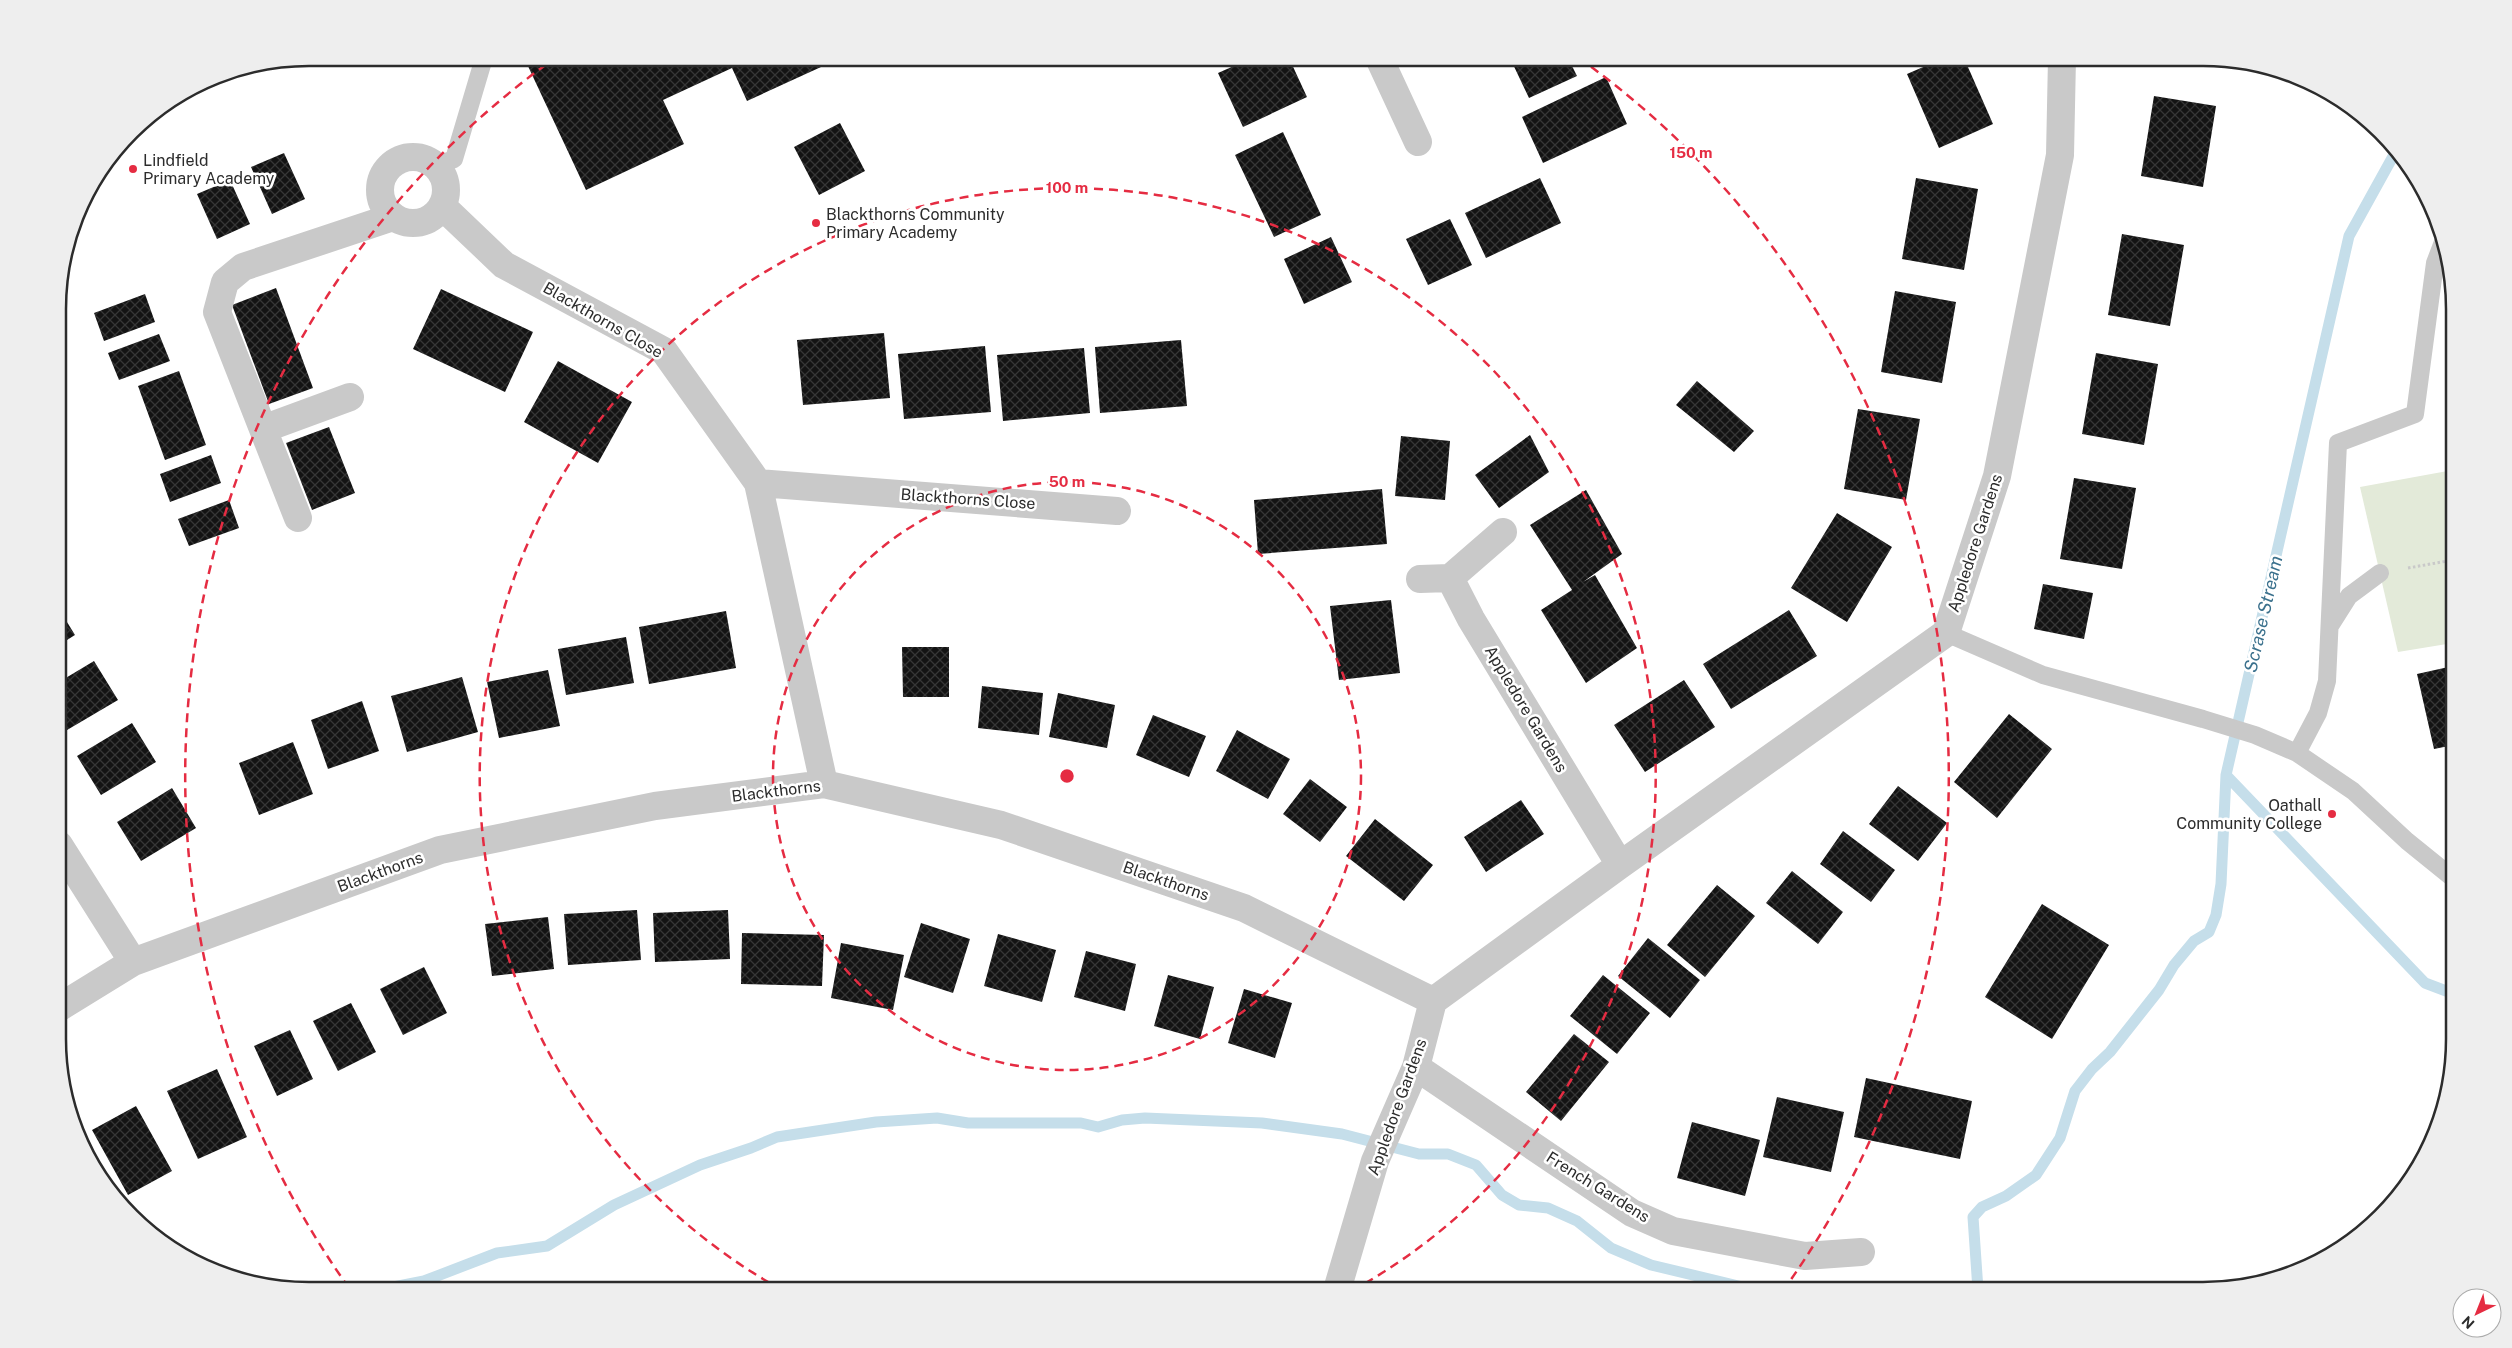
<svg xmlns="http://www.w3.org/2000/svg" width="2512" height="1348" viewBox="0 0 2512 1348" font-family="'Public Sans',sans-serif">
  <style>
    .pitch { fill: #e3ead9 }
    .lines { fill: none; stroke-linecap: round; stroke-linejoin: round }
    .stream { stroke: #c5deea; stroke-width: 11 }
    .building { fill: url(#building-cross-hatch) }
    .path { stroke: #c9c9c9; stroke-width: 3; stroke-dasharray: 2.5 2.5; stroke-linecap: butt }
    .lane { stroke: #c9c9c9; stroke-width: 18 }
    .street { stroke: #c9c9c9; stroke-width: 28 }
    .ring { fill: none; stroke: #e52c42; stroke-width: 2.5; stroke-dasharray: 9 6 }
    .poi-dot { fill: #e52c42; stroke: #fff; stroke-width: 2 }
    .labels { text-anchor: middle; dominant-baseline: central; stroke-width: 5; stroke-linejoin: round; paint-order: stroke }
    .poi-label { font-size: 16px; fill: #2c2c2c; stroke: #fff; text-anchor: start }
    .street-label { font-size: 16px; fill: #2c2c2c; stroke: #fff }
    .water-label { font-size: 18px; font-style: italic; fill: #3b718d; stroke: #fff }
    .rim { fill: none; stroke: #2c2c2c; stroke-width: 2.5 }
    .centre { fill: #e52c42; stroke: #fff; stroke-width: 2.5 }
    .ring-label { font-size: 15px; text-anchor: middle; font-weight: bold; fill: #e52c42; stroke: #fff; stroke-width: 5; stroke-linejoin: round; paint-order: stroke }
  </style>
  <defs>
    <pattern id="building-cross-hatch" width="8" height="8" patternUnits="userSpaceOnUse" patternTransform="scale(1.25)"><rect width="8" height="8" fill="#131313"/><path d="M0 0l8 8M0 8l8-8" fill="none" stroke="#363636"/></pattern>
  </defs>
  <rect width="100%" height="100%" fill="#fff"/>
  <path class="pitch" d="M2453,470V643L2398,652L2360,487Z"/>
  <g class="lines">
    <path class="stream" d="M2396,151L2349,236L2226,775L2425,983L2454,994
      M378,1290L424,1281L497,1253L547,1246L614,1205L700,1165L751,1148L777,1137L876,1122L937,1118L968,1123H1081L1098,1127L1122,1120L1145,1118L1262,1123L1342,1134L1419,1154H1448L1476,1165L1502,1195L1519,1205L1548,1208L1577,1221L1611,1248L1651,1265L1755,1290
      M1978,1290L1973,1217L1982,1207L2006,1196L2036,1175L2060,1138L2075,1091L2092,1069L2110,1052L2159,990L2174,965L2194,941L2209,932L2216,915L2221,884L2226,775"/>
  </g>
  <path class="building" d="M540,58H817L821,67L747,101L732,68L663,100L684,144L586,190L527,64Z
    M1252,58H1289L1307,97L1243,127L1218,73Z
    M1510,58H1568L1577,76L1529,98Z
    M1944,58H1964L1993,124L1939,148L1907,74Z
    M1606,77L1627,124L1543,163L1522,117Z
    M2154,96L2216,106L2203,187L2141,176Z
    M840,123L865,171L819,195L794,147Z
    M1283,132L1321,215L1274,237L1235,155Z
    M284,153L305,199L272,214L251,167Z
    M1540,178L1561,223L1486,258L1465,213Z
    M1916,178L1978,189L1964,270L1902,259Z
    M230,180L250,224L217,239L197,194Z
    M1450,219L1472,265L1428,285L1406,239Z
    M2122,234L2184,245L2170,326L2108,315Z
    M1331,237L1352,282L1304,304L1284,259Z
    M276,288L313,388L269,404L232,305Z
    M441,289L533,332L505,392L413,349Z
    M1895,291L1956,302L1942,383L1881,372Z
    M145,294L155,322L104,341L94,313Z
    M884,333L890,398L803,405L797,340Z
    M159,334L170,361L119,380L108,353Z
    M1181,340L1187,406L1100,413L1095,347Z
    M985,346L991,412L904,419L898,354Z
    M1084,348L1090,413L1003,421L997,355Z
    M2096,353L2158,364L2144,445L2082,434Z
    M558,361L632,402L598,463L524,422Z
    M179,371L206,445L165,460L138,386Z
    M1697,381L1754,431L1734,452L1676,405Z
    M1858,409L1920,419L1906,500L1844,489Z
    M329,427L355,493L312,510L286,443Z
    M1530,435L1549,472L1499,508L1475,475Z
    M1401,436L1450,441L1445,500L1395,496Z
    M211,455L221,483L170,502L160,474Z
    M2074,478L2136,488L2122,569L2060,559Z
    M1382,489L1387,544L1258,554L1254,500Z
    M1586,490L1622,554L1583,582L1595,575L1637,648L1586,683L1541,610L1572,590L1530,525Z
    M229,500L239,528L189,546L178,519Z
    M1837,513L1892,547L1847,622L1791,588Z
    M2043,584L2093,593L2084,639L2034,629Z
    M1391,600L1400,673L1339,680L1330,606Z
    M59,609L75,635L59,645Z
    M1789,610L1817,656L1731,709L1703,664Z
    M726,611L736,668L649,684L639,627Z
    M626,637L634,683L566,695L558,649Z
    M902,647H949V697H903Z
    M94,661L118,700L62,733L59,727V682Z
    M2453,666L2454,745L2434,749L2417,674Z
    M548,670L560,726L499,738L487,682Z
    M462,677L478,732L407,752L391,696Z
    M1684,680L1715,727L1645,772L1614,725Z
    M982,686L1043,693L1039,735L978,728Z
    M1058,693L1115,705L1107,748L1049,737Z
    M362,701L379,751L328,769L311,720Z
    M2009,714L2052,749L1997,818L1954,782Z
    M1153,715L1206,736L1189,777L1136,755Z
    M132,723L156,762L101,795L77,756Z
    M1237,730L1290,759L1268,799L1216,771Z
    M293,742L313,794L259,815L239,763Z
    M1310,779L1347,807L1320,842L1283,814Z
    M1898,786L1947,823L1918,861L1869,824Z
    M172,788L196,828L141,861L117,822Z
    M1521,800L1544,834L1486,872L1464,837Z
    M1375,819L1433,865L1404,901L1346,856Z
    M1843,831L1895,870L1871,902L1820,864Z
    M1792,871L1843,912L1818,944L1766,903Z
    M1717,885L1755,916L1705,977L1667,945Z
    M2042,904L2109,945L2052,1039L1985,997Z
    M637,910L641,960L568,965L564,914Z
    M728,910L730,959L655,962L653,913Z
    M548,917L554,969L492,976L485,924Z
    M921,923L970,939L953,993L904,977Z
    M742,933L824,935L822,986L741,984Z
    M998,934L1056,950L1042,1002L984,986Z
    M1648,938L1700,980L1670,1018L1618,976Z
    M841,943L904,955L893,1010L831,998Z
    M1086,951L1136,964L1125,1011L1074,997Z
    M424,967L447,1013L403,1035L380,989Z
    M1168,975L1214,987L1200,1039L1154,1026Z
    M1603,975L1650,1013L1617,1054L1570,1016Z
    M1244,989L1292,1003L1275,1058L1228,1043Z
    M351,1003L376,1052L338,1071L313,1021Z
    M290,1030L313,1079L277,1096L254,1046Z
    M1574,1034L1609,1062L1561,1121L1526,1092Z
    M217,1069L247,1137L198,1159L167,1091Z
    M1866,1078L1972,1101L1960,1159L1854,1137Z
    M1777,1097L1844,1112L1831,1172L1763,1157Z
    M136,1106L172,1171L128,1195L92,1130Z
    M1692,1122L1760,1140L1745,1196L1677,1178Z
    M79,1125L112,1187L108,1189L77,1135L75,1127Z
    M1023,1282L1087,1285V1290H1022Z
    M784,1288H848V1290H784Z"/>
  <g class="lines">
    <path class="path" d="M2408,568L2453,560"/>
    <path class="lane" d="M436,166L454,159L484,58
      M2330,626L2349,596L2380,573
      M1946,633L2043,675L2203,719L2255,735L2297,753L2353,791L2407,841L2454,879
      M2297,753L2318,713L2327,681L2338,443L2415,414L2435,263L2443,242"/>
    <path class="street" d="M1379,58L1418,142
      M380 190a33 33 0 1 1 66 0a33 33 0 1 1-66 0Z
      M442,206L504,265L664,351L758,483L824,784
      M263,429L350,397
      M758,483L1117,511
      M298,518L217,312L225,282L243,267L393,217
      M1450,578L1503,532
      M1420,579L1450,578L1471,619L1620,865
      M59,845L133,962
      M60,1007L133,962L440,850L655,806L824,784L1001,825L1244,908L1433,1001
      M1416,1067L1632,1213L1673,1231L1805,1256L1861,1252
      M1337,1290L1375,1161L1416,1067L1433,1001L1620,865L1946,633L1997,476L2060,155L2062,58"/>
  </g>
  <g class="ring">
    <circle cx="1067" cy="776" r="294"/>
    <path d="M782 1290A588 588 0 1 1 1357 1288"/>
    <path d="M349 1288A882 882 0 0 1 555 58M1579 58A882 882 0 0 1 1785 1288"/>
  </g>
  <g class="poi-dot">
    <circle cx="133" cy="169" r="5"/>
    <circle cx="816" cy="223" r="5"/>
    <circle cx="2332" cy="814" r="5"/>
  </g>
  <g class="labels">
    <g class="poi-label">
      <text x="143" y="160">Lindfield<tspan x="143" dy="18">Primary Academy</tspan></text>
      <text x="826" y="214">Blackthorns Community<tspan x="826" dy="18">Primary Academy</tspan></text>
      <text x="2322" y="805" text-anchor="end">Oathall<tspan x="2322" dy="18">Community College</tspan></text>
    </g>
    <g class="street-label">
      <text transform="translate(603 320) rotate(30)">Blackthorns Close</text>
      <text transform="translate(968 499) rotate(4)">Blackthorns Close</text>
      <text transform="translate(1975 543) rotate(-72)">Appledore Gardens</text>
      <text transform="translate(1526 709) rotate(59)">Appledore Gardens</text>
      <text transform="translate(776 791) rotate(-7)">Blackthorns</text>
      <text transform="translate(380 872) rotate(-20)">Blackthorns</text>
      <text transform="translate(1166 881) rotate(19)">Blackthorns</text>
      <text transform="translate(1397 1107) rotate(-70)">Appledore Gardens</text>
      <text transform="translate(1598 1187) rotate(32)">French Gardens</text>
    </g>
    <g class="water-label">
      <text transform="translate(2263 614) rotate(-77)">Scrase Stream</text>
    </g>
  </g>
  <path d="M0 0H2512V1348H0ZM309 66H2203A243 243 0 0 1 2446 309V1039A243 243 0 0 1 2203 1282H309A243 243 0 0 1 66 1039V309A243 243 0 0 1 309 66Z" fill="#eee" fill-rule="evenodd"/>
  <path class="rim" d="M309 66H2203A243 243 0 0 1 2446 309V1039A243 243 0 0 1 2203 1282H309A243 243 0 0 1 66 1039V309A243 243 0 0 1 309 66Z"/>
  <circle cx="1067" cy="776" r="8" class="centre"/>
  <g class="ring-label">
    <text x="1691" y="158">150 m</text>
    <text x="1067" y="193">100 m</text>
    <text x="1067" y="487">50 m</text>
  </g>
  <g transform="translate(2477 1313) rotate(223)"><circle r="24" fill="#ffffff" stroke="#ababab"/>
  <path d="M0-4L9 19L0 12L-9 19Z" fill="#e52c42"/>
  <text y="-8" font-size="14" font-weight="bold" text-anchor="middle" fill="#2c2c2c">N</text>
  </g>
</svg>
